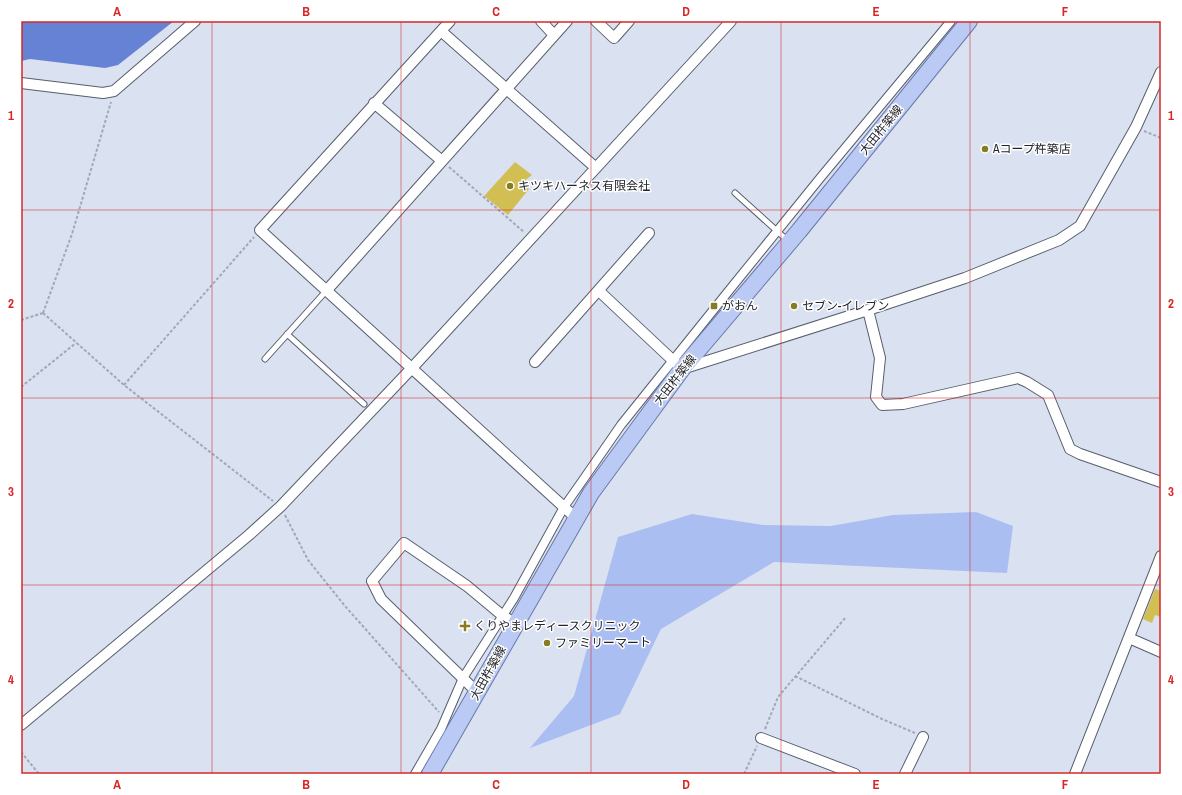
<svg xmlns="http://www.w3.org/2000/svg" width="1182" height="795" viewBox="0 0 1182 795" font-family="'Archivo Narrow','Noto Sans JP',sans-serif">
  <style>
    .green { fill: #aabef1 }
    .water { fill: #6582d4 }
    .building { fill: #d1bf54 }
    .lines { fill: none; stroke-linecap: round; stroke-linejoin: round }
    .service-casing { stroke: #585e6b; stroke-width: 7 }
    .pedestrian-casing { stroke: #585e6b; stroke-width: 10 }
    .minor-casing { stroke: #585e6b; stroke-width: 12 }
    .primary-casing { stroke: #6879a9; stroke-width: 18 }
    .path { stroke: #a2a8b5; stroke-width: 2; stroke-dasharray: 3 2; stroke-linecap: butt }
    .service { stroke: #fff; stroke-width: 5 }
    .pedestrian { stroke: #fff; stroke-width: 8 }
    .minor { stroke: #fff; stroke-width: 10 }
    .primary { stroke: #bbcaf4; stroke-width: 16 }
    .grid { fill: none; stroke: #d62828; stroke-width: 1; stroke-opacity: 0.55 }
    .poi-dot { fill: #897b20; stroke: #fff; stroke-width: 1.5 }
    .labels { text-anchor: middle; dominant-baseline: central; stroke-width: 3; stroke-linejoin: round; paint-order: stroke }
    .street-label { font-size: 12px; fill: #22242a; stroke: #fff }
    .poi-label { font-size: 12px; fill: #22242a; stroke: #fff; text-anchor: start }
    .neatline { fill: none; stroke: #d62828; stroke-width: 1.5 }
    .grid-label { font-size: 13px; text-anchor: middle; font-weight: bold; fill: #d62828 }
  </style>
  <rect width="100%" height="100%" fill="#dae1f1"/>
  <path class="green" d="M976,512L1013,526L1007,573L774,562L661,629L620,714L530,748L574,696L618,537L692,514L763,525L831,526L893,515Z"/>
  <path class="water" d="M21,21H174L118,65L105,68L30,59L21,61Z"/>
  <path class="building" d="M515,162L532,175L523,182L529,189L508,215L484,196Z
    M1155,589L1161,591V617L1155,615L1152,623L1143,619Z"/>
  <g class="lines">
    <g class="service-casing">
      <path id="service" d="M735,193L787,240
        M287,334L364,404
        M265,359L327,290"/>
    </g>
    <g class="pedestrian-casing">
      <path id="pedestrian" d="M415,774L441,729L463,678L514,598L564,507L585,477L621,425L731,288L821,177L951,21"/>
    </g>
    <g class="minor-casing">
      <path id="minor" d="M450,21L260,230L576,518
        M541,21L554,35
        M596,21L614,38L629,21
        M441,31L596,168
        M1161,72L1136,127L1080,226L1059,240L965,278L868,310L880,358L876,397L882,405L903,404L1018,378L1027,382L1048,395L1070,449L1080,454L1161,482
        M21,83L103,93L114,91L195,21
        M374,103L442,161
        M327,290L567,21
        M599,291L682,369L868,310
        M535,362L649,233
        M1129,638L1161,652
        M477,692L381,599L372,581L404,543L467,586L503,616L516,624
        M21,725L249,535L281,506L412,368L731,21
        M761,738L855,774
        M905,774L923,737
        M1075,774L1161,556"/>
    </g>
    <g class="primary-casing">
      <path id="primary" d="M430,774L591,493L682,369L799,231L969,21"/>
    </g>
    <path class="path" d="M1144,131L1161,138
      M449,167L524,232
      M43,313L124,385L273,501
      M43,313L72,234L111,102
      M21,320L43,313
      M124,385L254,237
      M21,387L76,343
      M285,515L308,560L345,606L439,712
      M795,676L882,719L915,733
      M765,729L778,697L846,617
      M21,752L39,774
      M744,774L757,746"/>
    <use href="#service" class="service"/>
    <use href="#pedestrian" class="pedestrian"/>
    <use href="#minor" class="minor"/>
    <use href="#primary" class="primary"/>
  </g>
  <path class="grid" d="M212,21V774M401,21V774M591,21V774M781,21V774M970,21V774M21,210H1161M21,398H1161M21,585H1161"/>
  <g class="poi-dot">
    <circle cx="985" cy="149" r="4"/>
    <circle cx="510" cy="186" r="4"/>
    <rect x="710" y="302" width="8" height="8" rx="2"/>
    <circle cx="794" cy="306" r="4"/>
    <path d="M463 620h4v4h4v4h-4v4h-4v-4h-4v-4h4z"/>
    <circle cx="547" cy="643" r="4"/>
  </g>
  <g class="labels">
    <g class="street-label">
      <text transform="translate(881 130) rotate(-51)">大田杵築線</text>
      <text transform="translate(675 380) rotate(-52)">大田杵築線</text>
      <text transform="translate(488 673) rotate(-61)">大田杵築線</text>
    </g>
    <g class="poi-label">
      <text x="993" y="149">Aコープ杵築店</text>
      <text x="518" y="186">キツキハーネス有限会社</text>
      <text x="722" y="306">がおん</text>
      <text x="802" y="306">セブン-イレブン</text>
      <text x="474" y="626">くりやまレディースクリニック</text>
      <text x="555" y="643">ファミリーマート</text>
    </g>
  </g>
  <rect width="1182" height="795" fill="none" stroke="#ffffff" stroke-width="44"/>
  <rect x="22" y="22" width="1138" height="751" class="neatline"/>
  <g class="grid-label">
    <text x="117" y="16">A</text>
    <text x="306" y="16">B</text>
    <text x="496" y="16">C</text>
    <text x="686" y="16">D</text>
    <text x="876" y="16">E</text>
    <text x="1065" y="16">F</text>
    <text x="11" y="120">1</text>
    <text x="1171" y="120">1</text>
    <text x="11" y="308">2</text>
    <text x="1171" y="308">2</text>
    <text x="11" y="496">3</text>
    <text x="1171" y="496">3</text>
    <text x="11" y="684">4</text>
    <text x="1171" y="684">4</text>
    <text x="117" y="789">A</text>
    <text x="306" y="789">B</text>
    <text x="496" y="789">C</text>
    <text x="686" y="789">D</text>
    <text x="876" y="789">E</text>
    <text x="1065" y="789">F</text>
  </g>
</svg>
